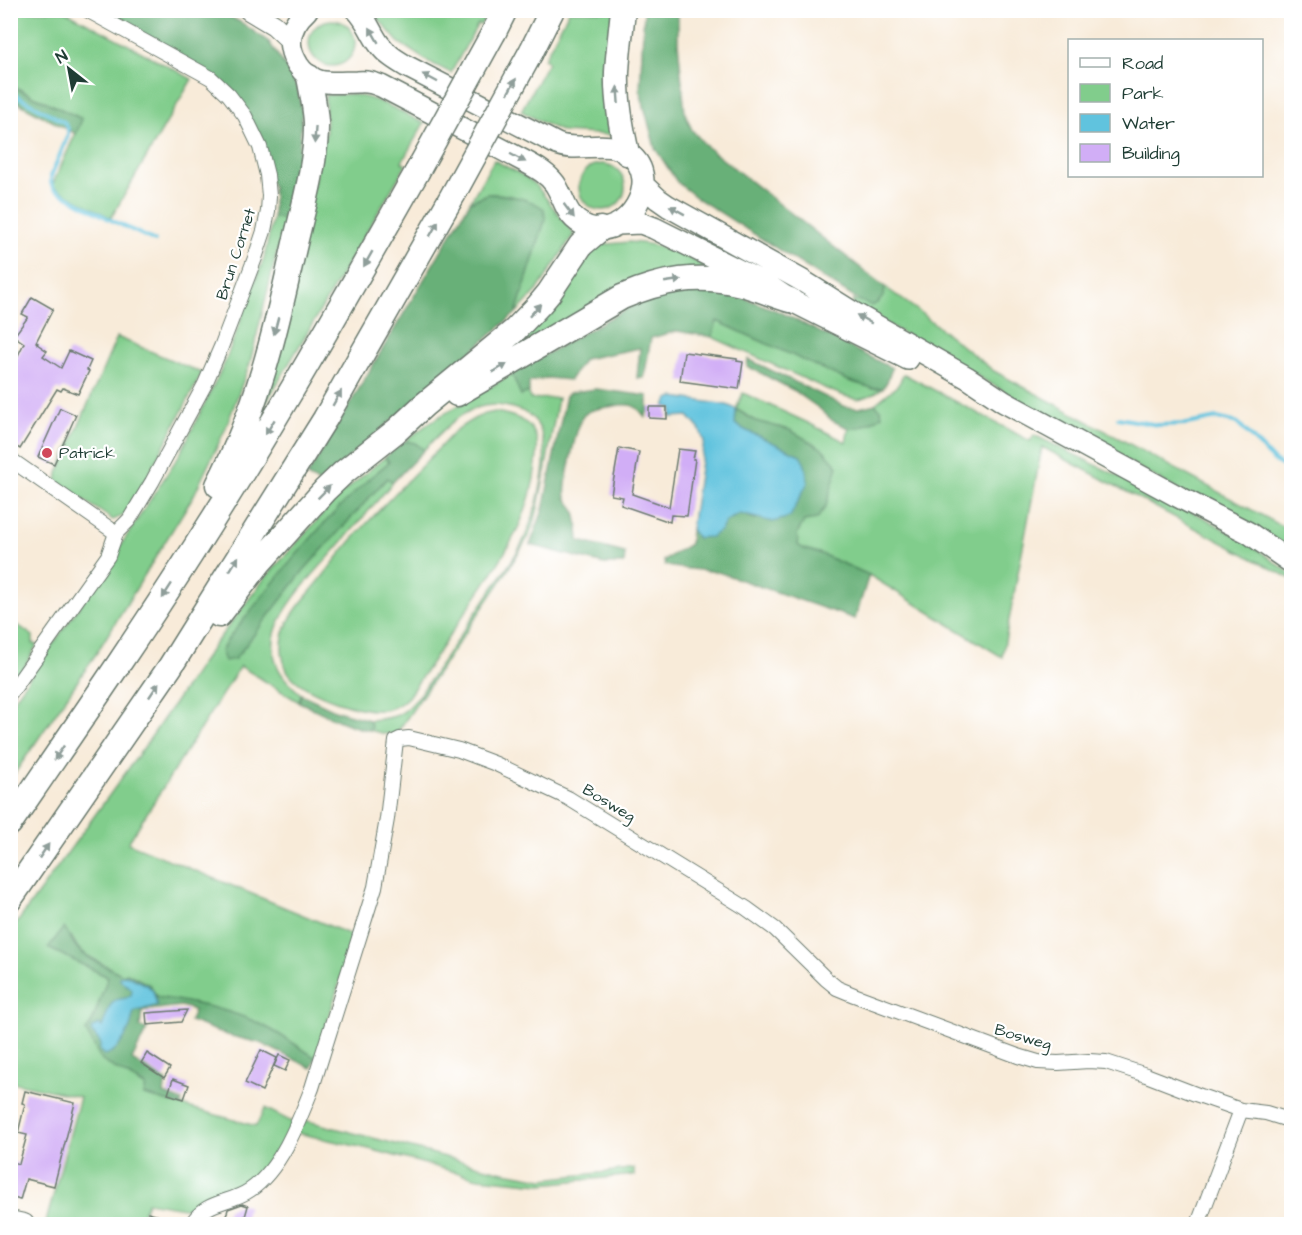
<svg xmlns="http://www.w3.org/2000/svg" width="1302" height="1235" viewBox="0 0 1302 1235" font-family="'Architects Daughter',sans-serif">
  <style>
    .green { fill: #81cd8c; stroke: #508560; stroke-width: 1.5 }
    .forest { fill: #68b078; stroke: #447656; stroke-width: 1.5 }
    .water { fill: #60c3de; stroke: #408089; stroke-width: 1.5 }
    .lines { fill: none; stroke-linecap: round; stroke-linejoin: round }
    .stream { stroke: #60c3de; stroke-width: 4 }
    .building { fill: #d1aef6 }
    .minor-casing { stroke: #6b7a6e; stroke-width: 16 }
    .secondary-casing { stroke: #6b7a6e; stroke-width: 22 }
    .primary-casing { stroke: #6b7a6e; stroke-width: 24 }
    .motorway-casing { stroke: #6b7a6e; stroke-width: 27 }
    .minor { stroke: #fff; stroke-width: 14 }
    .secondary { stroke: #fff; stroke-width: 20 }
    .primary { stroke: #fff; stroke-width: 21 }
    .motorway { stroke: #fff; stroke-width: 24 }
    .motorway-bridge-casing { stroke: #6b7a6e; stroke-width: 27; stroke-linecap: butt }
    .motorway-bridge { stroke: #fff; stroke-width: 24 }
    .oneway { fill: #8f9e9a }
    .poi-dot { fill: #d1495b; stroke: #fff; stroke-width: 2 }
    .labels { text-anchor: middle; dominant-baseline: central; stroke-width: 4.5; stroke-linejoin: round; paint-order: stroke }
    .street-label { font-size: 16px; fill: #1f3d34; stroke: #fff }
    .poi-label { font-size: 16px; fill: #1f3d34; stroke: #fff; text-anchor: start }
  </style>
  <rect width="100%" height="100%" fill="#fff"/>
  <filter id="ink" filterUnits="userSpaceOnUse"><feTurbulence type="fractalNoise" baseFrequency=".0167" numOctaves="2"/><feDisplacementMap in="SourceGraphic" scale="12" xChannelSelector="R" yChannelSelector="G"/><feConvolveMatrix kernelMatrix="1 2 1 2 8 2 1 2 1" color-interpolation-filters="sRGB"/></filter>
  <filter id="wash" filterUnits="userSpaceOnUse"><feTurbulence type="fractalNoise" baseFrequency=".008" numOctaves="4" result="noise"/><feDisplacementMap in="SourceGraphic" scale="24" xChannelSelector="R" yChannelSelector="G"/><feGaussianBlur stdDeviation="1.35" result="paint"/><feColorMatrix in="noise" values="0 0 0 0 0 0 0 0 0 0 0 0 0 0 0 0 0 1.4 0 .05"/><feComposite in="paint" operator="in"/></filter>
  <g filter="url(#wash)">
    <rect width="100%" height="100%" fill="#f8ebd9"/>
    <path class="green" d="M16,11H65L192,79L111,218L52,186L82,119L11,85L10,17Z
      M372,11H489L481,25L478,24L451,73L427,61L398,42Z
      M569,11H614L605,99L611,135L563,132L541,122L521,111L548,62L544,59Z
      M309 43a23 23 0 1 1 46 0a23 23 0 1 1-46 0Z
      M351,94C378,98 400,111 424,123L402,162L406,165L257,418L326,132L325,95Z
      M494,160L524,176L536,185L574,234L537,291L516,313L545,220L544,209C533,200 502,192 488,194C482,195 475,200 470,202Z
      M579 187a23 23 0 1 1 46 0a23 23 0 1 1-46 0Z
      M273,217L285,219L250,363L225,430L194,495L96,654L11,779V704L100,577L180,454L225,362L264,258Z
      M629,242C660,243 679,253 706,267L495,355L598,245Z
      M885,287L917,310L994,371L1291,531V554L1019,400L852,304L854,300L857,302L858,300L872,305C881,301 884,297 885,287Z
      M717,321L849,381L872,388H883C859,404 854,400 829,390L712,337Z
      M117,337L202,373L137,497L125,515L113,520L57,482L58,473Z
      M512,374L521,395L529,392L530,399L558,398L546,467L537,512L529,536L499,584L398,731L396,734H385L369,730L370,720C395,718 403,716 419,696C441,664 463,631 486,598C497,582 509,566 519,549C535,521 556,450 536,422C530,413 515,408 504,406C470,399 446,427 424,450L415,443L405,441L432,421Z
      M904,374L1030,441L1034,435L1205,518L1250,544L1291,574V579L1042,447L1002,657L869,575L819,553L804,549L798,545L797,534L804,520L790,430L755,421L736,409L743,393L806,422L846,442L849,428C860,427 873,424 881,415V410L875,404L898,385Z
      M495,412C511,415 530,419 536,437C539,445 537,455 536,464C530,522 501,560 469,607C449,637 428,667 408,697C402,703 397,707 389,709C365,715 308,694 291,676C282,666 280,646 284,633C290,613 307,596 320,580C330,567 340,554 351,541C384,503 421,468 455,431C468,422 479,414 495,412Z
      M385,457L389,462L368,479L235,659L304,570L387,478L393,482C374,505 355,527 336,549C316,572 278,609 274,639C271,665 283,679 301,694L299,702L240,666L128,843L354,936L316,1058C299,1047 282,1035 264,1026C232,1009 193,1003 157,997C151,986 137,979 127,973L123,975L88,956L78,948L71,936L48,948L108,977L92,1022L86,1031L103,1061L146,1087L144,1095L256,1126L265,1108L294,1123L271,1164L247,1187L196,1210L147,1202L139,1224H55L46,1222L80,1097L11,1082V931L147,743L214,645L264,579L341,494Z
      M10,624L19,626L33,636V644L37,645L21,673L11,671Z
      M304,1120L499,1171L543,1179L608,1172L634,1168V1175L541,1184L478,1178L369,1149L297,1133Z"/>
    <path class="forest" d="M96,11H219L242,23L269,42L287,69L298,89L302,112L299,153L285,219L273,217V188L234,94Z
      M644,11H678V42L685,113L692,130L707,147L885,287C884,297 881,301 872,306L858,300L697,198L677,182L655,148L640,91Z
      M10,85L82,119L76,134L11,99Z
      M488,194C506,195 529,197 544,209L545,220L516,313L319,483L307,476L470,202Z
      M669,288L727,291L780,312L892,368L887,382L883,388H872L849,381L717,321L712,337L677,331L651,338L644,378H637L640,348L584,359L570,380L548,378L529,382V392L521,395L512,374C564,344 615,313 669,288Z
      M748,359L846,407L859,408L875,404L881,410L882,415L879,418L860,427L849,428L833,421L820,409L793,390L747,366Z
      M596,389L648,396V410L645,418C638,404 628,403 614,406C605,408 590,408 583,416C577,424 563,487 566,497C567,501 572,505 574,509C578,519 578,530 579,541L625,553L624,564H604L530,545L543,510L566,395L572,392Z
      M736,409L755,421L790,430L809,441L823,449L838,466L826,506L817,519L804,521L797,534L798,545L804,549L819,553L869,575L855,619L718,572L672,567L665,565L664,560L690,544L691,529L697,538L721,530L726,521L740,514L756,519L800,455L745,430L735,424Z
      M405,441L415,443L424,450L393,482L387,478L304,570L235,659L225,661L221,651L228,639C278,577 326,513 389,462L385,457Z
      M301,694L337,711L370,720L371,728L369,730C345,726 321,712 299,702Z
      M64,927C69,934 72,942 77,948C86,959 110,968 123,975L127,973L150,985L157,997C193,1003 232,1009 264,1026C282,1035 299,1047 316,1058L312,1068L260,1043L227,1035L190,1021L194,1010L181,1006L142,1011L140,1027L147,1029L132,1060L166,1081L164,1094L182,1101L181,1105L144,1095L146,1086L102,1061L86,1031L92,1022L108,977L48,948Z"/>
    <path class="water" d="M674,397L727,405L736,409L735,424L745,430L800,455L805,465L808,482L790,517L773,522L740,514L726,521L721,530L711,537L697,538L691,529L704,441L700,430L688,416L671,417L672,408L665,406L668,399Z
      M126,975L147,985L153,991L157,1005C149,1009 142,1008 134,1012C132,1017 132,1022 130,1027C124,1039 118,1052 104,1055L100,1051V1042L91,1031L92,1028L99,1024L102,1027L110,1006L115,1000L126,998L131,995L132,989L120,980V977Z"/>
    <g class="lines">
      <path class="stream" d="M10,92L64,122L68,129V135L51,176V183L54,189L111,220L155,241
        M1118,418L1158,425L1187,424L1217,418L1238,423L1274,461L1283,466L1292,468"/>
    </g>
    <g id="blocks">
      <path class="building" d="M32,297L53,309L36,342L38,343L37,344L47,351L43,356L61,368L69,351L91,361L87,370L89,371L78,394L63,388L61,391L57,389L20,449L10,443V372L24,343L14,336L28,317L22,314Z
        M684,352L737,359V361L743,362L739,389L680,381Z
        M649,407H667V419L649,418Z
        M60,408L76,415L54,464L38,457Z
        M619,448L639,452L632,494L669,507L678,449L695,451L693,459H695L687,516L671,515L670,522L621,505L623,497L611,495Z
        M187,1010L181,1022L147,1025L146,1013Z
        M261,1050L277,1058L262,1091L245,1083Z
        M147,1053L170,1068L164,1078L141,1063Z
        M279,1055L290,1060L285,1071L274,1066Z
        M173,1079L189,1085L184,1099L168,1094Z
        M25,1091L75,1103L54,1186L26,1179L20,1200L10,1197V1161L19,1164L27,1135L18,1133L25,1104L22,1103Z
        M242,1204L248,1206L243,1224H224L228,1209Z
        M148,1213L179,1221L178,1224H145Z"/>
    </g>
  </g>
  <g filter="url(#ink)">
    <use href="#blocks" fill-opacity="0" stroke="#6b7a6e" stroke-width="1.5"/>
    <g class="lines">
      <g class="minor-casing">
        <path id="minor" d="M10,459L116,533
          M10,694L108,556L116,533L129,520L152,482L205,384L221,347L255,258L264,231L268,211L269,196L267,175L260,147L245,116L229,95L211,78L87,10
          M192,1224C205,1200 230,1204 250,1190C281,1169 299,1121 312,1088L375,887L387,819L395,749L396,741L400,739L409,738L459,750L496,764L568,798L746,908L775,929L826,979L837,988L854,995L1018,1056L1038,1062L1058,1063L1089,1061L1106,1062L1146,1075L1198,1095L1241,1110L1266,1113L1292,1121
          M1198,1224L1241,1110"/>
      </g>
      <g class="secondary-casing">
        <path id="secondary" d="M249,10L274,25L290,40
          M10,1221L24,1224"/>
      </g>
      <g class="primary-casing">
        <path id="primary" d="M307,10C296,20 288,33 291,48C292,54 295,60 298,65C313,88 335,82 358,82C366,81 374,83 381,86L526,162C537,168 548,174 555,184C566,201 565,218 588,227C627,241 664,180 629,154C607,138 580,153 557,144L406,66C396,60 386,54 379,44C371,33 367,20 357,10
          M643,185L658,199L668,206L801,280L852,312L968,378L1004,402L1177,496L1249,533L1292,563
          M618,224L641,223L654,228L766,284L790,300L908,359"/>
      </g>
      <g class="motorway-casing">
        <path id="motorway" d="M623,10C621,31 618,52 617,72C616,100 621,127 627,153
          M494,32L505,10
          M531,52L552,10
          M457,394L622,297C661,280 699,273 741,284C757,288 773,295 790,300
          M218,485C257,410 275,334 293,252C302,212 317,163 316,122C315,107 312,92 309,77
          M219,615L260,562L325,490L344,472L396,431L424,405L514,331L539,305L549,293L581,245L600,229
          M10,823C78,724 146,626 210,524C283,409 350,290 417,172
          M10,899L170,667L325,419L454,193"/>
      </g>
      <use href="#minor" class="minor"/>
      <use href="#secondary" class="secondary"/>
      <use href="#primary" class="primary"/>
      <use href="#motorway" class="motorway"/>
      <g class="motorway-bridge-casing">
        <path id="motorway-bridge" d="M417,172L494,32
          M454,193L531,52"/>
      </g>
      <use href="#motorway-bridge" class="motorway-bridge"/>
    </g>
    <defs><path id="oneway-solid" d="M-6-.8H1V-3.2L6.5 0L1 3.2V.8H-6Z" transform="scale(1.5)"/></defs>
    <g class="oneway">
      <use href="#oneway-solid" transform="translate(374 35) rotate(-120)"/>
      <use href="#oneway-solid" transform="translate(430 78) rotate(-152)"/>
      <use href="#oneway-solid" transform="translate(512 86) rotate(-61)"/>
      <use href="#oneway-solid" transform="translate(618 95) rotate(-94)"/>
      <use href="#oneway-solid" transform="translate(315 135) rotate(94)"/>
      <use href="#oneway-solid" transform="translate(518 158) rotate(28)"/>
      <use href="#oneway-solid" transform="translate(677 210) rotate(-151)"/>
      <use href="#oneway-solid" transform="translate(569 211) rotate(53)"/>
      <use href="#oneway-solid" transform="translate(434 229) rotate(-60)"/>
      <use href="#oneway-solid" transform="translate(368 259) rotate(120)"/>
      <use href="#oneway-solid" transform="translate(673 281) rotate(-8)"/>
      <use href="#oneway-solid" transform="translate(535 310) rotate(-48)"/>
      <use href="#oneway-solid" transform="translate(864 319) rotate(-150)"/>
      <use href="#oneway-solid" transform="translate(276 326) rotate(105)"/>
      <use href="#oneway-solid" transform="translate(500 368) rotate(-31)"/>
      <use href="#oneway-solid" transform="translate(337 398) rotate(-60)"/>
      <use href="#oneway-solid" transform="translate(270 427) rotate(121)"/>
      <use href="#oneway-solid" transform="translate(324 492) rotate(-45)"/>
      <use href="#oneway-solid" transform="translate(234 564) rotate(-58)"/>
      <use href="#oneway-solid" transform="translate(167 591) rotate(123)"/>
      <use href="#oneway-solid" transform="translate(154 690) rotate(-56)"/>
      <use href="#oneway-solid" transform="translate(59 753) rotate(124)"/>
      <use href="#oneway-solid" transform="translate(44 851) rotate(-56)"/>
    </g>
  </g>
  <circle class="poi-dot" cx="47" cy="453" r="6"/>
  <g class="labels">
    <g class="street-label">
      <text transform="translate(236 254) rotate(-72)">Brun Cornet</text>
      <text transform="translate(609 803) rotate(31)">Bosweg</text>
      <text transform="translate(1023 1037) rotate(16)">Bosweg</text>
    </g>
    <g class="poi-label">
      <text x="59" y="453">Patrick</text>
    </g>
  </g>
  <rect width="1302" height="1235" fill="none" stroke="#fff" stroke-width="36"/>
  <rect x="1068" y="39" width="195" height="138" fill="#ffffff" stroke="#a5b1ae" stroke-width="1.5"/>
  <rect x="1080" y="58" width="30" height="9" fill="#ffffff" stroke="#a5b1ae" stroke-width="1.5"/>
  <text x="1122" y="69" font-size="18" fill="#1f3d34">Road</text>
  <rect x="1080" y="84" width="30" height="18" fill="#81cd8c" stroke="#a5b1ae" stroke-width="1.5"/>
  <text x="1122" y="99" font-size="18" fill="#1f3d34">Park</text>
  <rect x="1080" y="114" width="30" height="18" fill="#60c3de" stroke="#a5b1ae" stroke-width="1.5"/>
  <text x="1122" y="129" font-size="18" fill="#1f3d34">Water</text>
  <rect x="1080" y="144" width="30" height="18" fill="#d1aef6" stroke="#a5b1ae" stroke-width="1.5"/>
  <text x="1122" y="159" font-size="18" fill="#1f3d34">Building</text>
  <g transform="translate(69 69) rotate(329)" stroke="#ffffff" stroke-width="4.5" paint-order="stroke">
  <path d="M0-4.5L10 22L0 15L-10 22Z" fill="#1f3d34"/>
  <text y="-9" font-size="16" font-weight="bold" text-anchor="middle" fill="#1f3d34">N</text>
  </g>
</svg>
